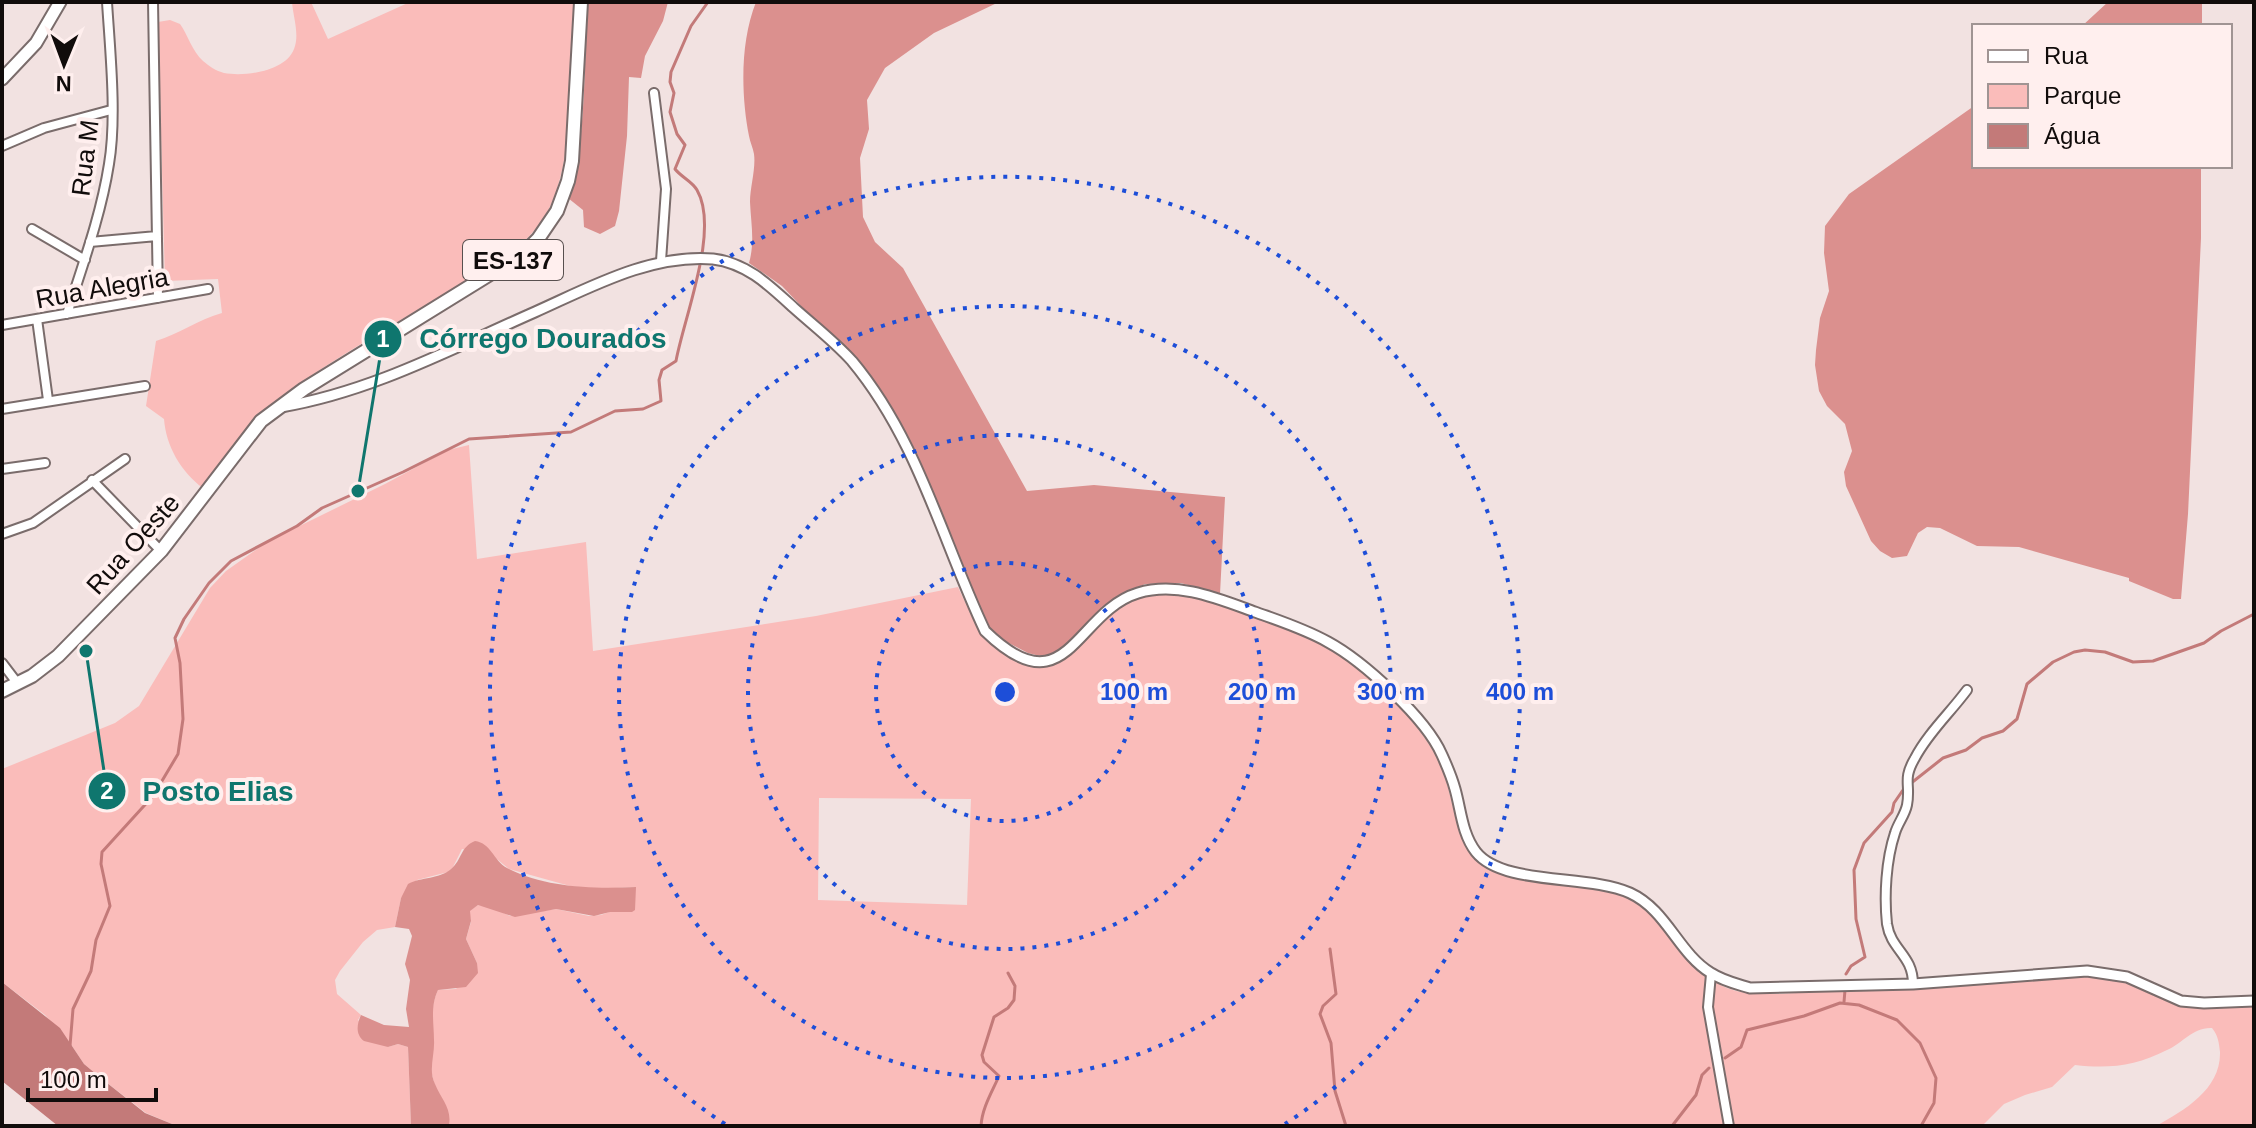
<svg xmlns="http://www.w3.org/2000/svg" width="2256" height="1128" viewBox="0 0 2256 1128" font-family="Helvetica,sans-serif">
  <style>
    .green { fill: #fabcba; fill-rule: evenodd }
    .forest { fill: #db908e }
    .water { fill: #c37a79 }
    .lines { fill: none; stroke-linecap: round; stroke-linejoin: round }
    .stream { stroke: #c37a79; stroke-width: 3 }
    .minor-casing { stroke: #7a6c6b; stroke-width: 12 }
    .tertiary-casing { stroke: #7a6c6b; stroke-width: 13 }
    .secondary-casing { stroke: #7a6c6b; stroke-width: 15 }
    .primary-casing { stroke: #7a6c6b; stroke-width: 16 }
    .minor { stroke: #fff; stroke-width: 8 }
    .tertiary { stroke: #fff; stroke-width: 9 }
    .secondary { stroke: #fff; stroke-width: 11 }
    .primary { stroke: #fff; stroke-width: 12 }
    .ring { fill: none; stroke: #1d4ed8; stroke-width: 4; stroke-dasharray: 4 8 }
    .labels { text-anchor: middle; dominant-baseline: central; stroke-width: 8; stroke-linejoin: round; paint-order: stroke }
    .shield { fill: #ffefee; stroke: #58504f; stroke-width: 2 }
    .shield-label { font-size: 24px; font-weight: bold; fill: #110c0b }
    .street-label { font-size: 26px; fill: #110c0b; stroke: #ffefee }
    .centre { fill: #1d4ed8; stroke: #ffefee; stroke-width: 4 }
    .ring-label { font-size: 24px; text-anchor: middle; font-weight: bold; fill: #1d4ed8; stroke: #ffefee; stroke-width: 8; stroke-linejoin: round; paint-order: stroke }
    .leader { fill: none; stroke: #0f766e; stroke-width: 3 }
    .callout-dot { fill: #0f766e; stroke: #ffefee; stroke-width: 3 }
    .mark-label { font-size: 24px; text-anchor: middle; font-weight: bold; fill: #fff }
    .callout-label { font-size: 28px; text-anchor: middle; font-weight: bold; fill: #0f766e; stroke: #ffefee; stroke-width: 8; stroke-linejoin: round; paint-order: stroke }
  </style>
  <rect width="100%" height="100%" fill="#f2e2e1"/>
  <path class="green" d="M292,2H311L328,39L410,2H574C571,60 575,147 553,200C530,257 458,285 409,315C363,343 314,371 272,404C243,426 223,459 203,488C181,472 166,446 164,419L146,406L156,341C179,334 199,319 222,313L218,279L165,281L158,22L170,20L180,24C188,35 192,51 203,61C209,66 216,71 224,73C246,77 289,71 295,46C299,32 293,16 292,2Z
    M469,445L477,559L586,542L593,651L816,616L958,587C974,622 997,668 1044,664C1053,663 1062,660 1069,655C1092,636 1107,606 1136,597C1183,581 1251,612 1295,630C1349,653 1420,714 1442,769C1453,796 1454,829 1470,853C1495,889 1581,879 1620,894C1665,911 1678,967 1727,988C1756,1000 1811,991 1843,989C1925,984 2008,979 2090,973L2125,980L2166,1000L2181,1004L2254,1003V1126H2156C2185,1110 2221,1089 2220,1052C2219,1043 2218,1035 2212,1028C2193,1027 2183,1043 2167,1050C2136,1066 2109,1069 2075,1065L2052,1087L2025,1095L2004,1104L1982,1126H448C450,1103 438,1098 433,1079C428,1060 429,1007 438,990L456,989L477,963L466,939L471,922L469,911L478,905L491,907L510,916L556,909L589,916L601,915L609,912L635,887L596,889L570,886L509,869L492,855L462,849L453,867L448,872L417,880L401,898L395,927L377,930L363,942L340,971L335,980L337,994L361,1015L358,1020L388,1047L398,1044L408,1047L411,1126H177L146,1113L102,1079L84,1064L70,1043L45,1015L2,982V769L115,723L139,706L210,588L226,571L267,542L385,484L448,450ZM819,798L971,799L967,905L818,900Z"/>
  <path class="forest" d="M587,2H668L663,21L645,56L641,78L629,77L627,136L619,211L615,226L600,234L584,227L583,210L568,198C587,142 584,62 587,2Z
    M756,2H999L934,33L885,68L867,100L869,129L860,158L863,217L875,242L903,268L1027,491L1094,485L1225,497L1220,594L1181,583L1145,584L1118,597L1098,612L1057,653L1044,657L1028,653L991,634L978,611L962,563L935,497L902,427L859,367L782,286L749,263C755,242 751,224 750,202C750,187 756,169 754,154C753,148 750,142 749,136C741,95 740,42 756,2Z
    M2108,2H2202V26H2082Z
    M1974,106V166H2201V238L2188,514L2181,599H2173L2129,581V578L2019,547L1977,546L1940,528L1927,527L1918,533L1907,556L1892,558L1880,551L1871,541L1846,486L1844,472L1852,451L1845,424L1827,406L1819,391L1815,365L1816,350L1820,318L1829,291L1824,253L1825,226L1849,194Z
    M475,841C491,843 493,860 507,868C546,888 593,889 636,887L635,910L632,912H610L594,916L556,909L515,917L478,905L470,911L471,921L466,939L477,963L478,973L466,987L438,990C430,1007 434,1023 434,1040C435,1055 428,1070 435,1084C441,1099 452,1108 449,1125L411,1126L408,1047L398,1044L388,1047L364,1041C355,1034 357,1024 361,1015L384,1025L409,1027L406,1009L410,980L405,964L412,936L409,929L395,927L401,898L408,884C421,877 440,879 451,869C462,860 460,847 475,841Z"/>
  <path class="water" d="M2,982L60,1028L84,1064L102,1079L145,1113L177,1126H58L2,1081Z"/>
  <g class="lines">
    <path class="stream" d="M1910,784L1943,758L1966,750L1982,738L2003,731L2017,719L2027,684L2053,662L2074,652L2085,650L2105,652L2133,662L2153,661L2204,643L2221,631L2254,614
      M1330,949L1336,994L1323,1006L1320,1014L1331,1043L1335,1091L1346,1126
      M1846,974L1851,966L1865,957L1856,919L1854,870L1864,843L1892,812L1894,803L1903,790
      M1844,1002L1845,990
      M70,1046L73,1009L91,971L96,940L110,906L101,864L102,852L153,796L178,754L183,719L180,663L175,638L184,619L209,583L231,561L297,526L322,508L403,472L469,439L571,432L615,411L643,409L661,401L659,380L662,370L676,361C684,317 720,230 697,190C692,181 681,177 675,169L685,145L677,134L670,112L674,93L670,82L671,72L691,26L708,2
      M1725,1058L1741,1047L1747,1030L1804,1016L1840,1003L1859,1005L1897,1020L1920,1043L1936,1078L1934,1103L1921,1126
      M981,1126C982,1108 992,1092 999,1076L984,1062L982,1055L994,1017L1008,1008L1014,1000L1015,986L1008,973
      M1672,1126L1696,1095L1702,1075L1709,1068"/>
    <g class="minor-casing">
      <path id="minor" d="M153,2L158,298
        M654,93L666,189L661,261
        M2,146L44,128L111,110
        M32,229L85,260
        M90,242L157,236
        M67,314C83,264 101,215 109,164C117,117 110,50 107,2
        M37,319L48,400
        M2,325L208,289
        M2,409L145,386
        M2,469L45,463
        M92,480L161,551
        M2,534L33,523L125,459
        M2,663L18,684
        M1711,974L1708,1007L1729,1126
        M1913,984C1913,955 1891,950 1887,924C1884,896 1886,860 1895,833C1898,823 1905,815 1907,805C1911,784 1902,780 1915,758C1928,733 1950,713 1967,690"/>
    </g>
    <g class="tertiary-casing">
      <path id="tertiary" d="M281,407C371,392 453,348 535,312C591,287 650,254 713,259C747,263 770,286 794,308C813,325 835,342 852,361C918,440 942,540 985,631C1067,711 1075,612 1138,593C1178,581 1219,599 1255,612C1280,621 1305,629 1328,642C1363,661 1426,718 1442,755C1447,766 1452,778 1455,789C1461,810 1462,834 1476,852C1503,886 1588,874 1630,893C1667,910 1678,953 1711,973C1723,981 1737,984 1750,988L1913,984L2087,971L2127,977L2181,1001L2204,1003L2254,1001"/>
    </g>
    <g class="secondary-casing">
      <path id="secondary" d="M2,79L36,43L60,2"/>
    </g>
    <g class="primary-casing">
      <path id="primary" d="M2,691L32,676L58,656L161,551L261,421L304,389L524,253L538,239L557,211L568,181L572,161L581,2"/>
    </g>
    <use href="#minor" class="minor"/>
    <use href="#tertiary" class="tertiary"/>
    <use href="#secondary" class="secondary"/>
    <use href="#primary" class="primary"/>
  </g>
  <g class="ring">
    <circle cx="1005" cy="692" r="129"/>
    <circle cx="1005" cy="692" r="257"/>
    <circle cx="1005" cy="692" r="386"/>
    <path d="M725 1124A515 515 0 1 1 1285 1124"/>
  </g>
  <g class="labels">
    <rect class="shield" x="463" y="240" width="100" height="40" rx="6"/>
    <g class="shield-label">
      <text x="513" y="260">ES-137</text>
    </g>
    <g class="street-label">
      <text transform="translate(85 158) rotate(-83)">Rua M</text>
      <text transform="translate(102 288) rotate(-10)">Rua Alegria</text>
      <text transform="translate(133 544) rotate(-48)">Rua Oeste</text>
    </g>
  </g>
  <circle cx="1005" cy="692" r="12" class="centre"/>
  <g class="ring-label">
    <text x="1134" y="700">100 m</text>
    <text x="1262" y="700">200 m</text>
    <text x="1391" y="700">300 m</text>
    <text x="1520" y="700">400 m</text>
  </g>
  <path class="leader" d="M358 491L383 339M86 651L107 791"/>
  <g class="callout-dot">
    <circle cx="358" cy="491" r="8"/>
    <circle cx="86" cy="651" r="8"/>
    <circle cx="383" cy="339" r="20"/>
    <circle cx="107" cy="791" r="20"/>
  </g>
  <g class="mark-label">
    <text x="383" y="347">1</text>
    <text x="107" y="799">2</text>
  </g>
  <g class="callout-label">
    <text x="543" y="348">Córrego Dourados</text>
    <text x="218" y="801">Posto Elias</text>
  </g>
  <rect width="2256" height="1128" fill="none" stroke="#110c0b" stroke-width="8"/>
  <rect x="1972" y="24" width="260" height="144" fill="#ffefee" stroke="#a09493" stroke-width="2"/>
  <rect x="1988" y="50" width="40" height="12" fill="#ffffff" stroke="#a09493" stroke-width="2"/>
  <text x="2044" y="64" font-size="24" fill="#110c0b">Rua</text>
  <rect x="1988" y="84" width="40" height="24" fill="#fabcba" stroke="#a09493" stroke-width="2"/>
  <text x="2044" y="104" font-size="24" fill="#110c0b">Parque</text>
  <rect x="1988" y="124" width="40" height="24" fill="#c37a79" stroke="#a09493" stroke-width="2"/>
  <text x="2044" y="144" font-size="24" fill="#110c0b">Água</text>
  <g transform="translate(64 64) rotate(181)" stroke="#ffefee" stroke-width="6" paint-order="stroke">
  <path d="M0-6L14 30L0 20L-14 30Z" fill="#110c0b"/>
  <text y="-12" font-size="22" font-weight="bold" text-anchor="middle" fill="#110c0b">N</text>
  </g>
  <path d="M28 1088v12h128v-12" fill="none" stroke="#110c0b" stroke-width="4"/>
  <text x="40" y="1088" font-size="24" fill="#110c0b" stroke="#ffefee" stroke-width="6" paint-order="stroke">100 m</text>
</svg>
